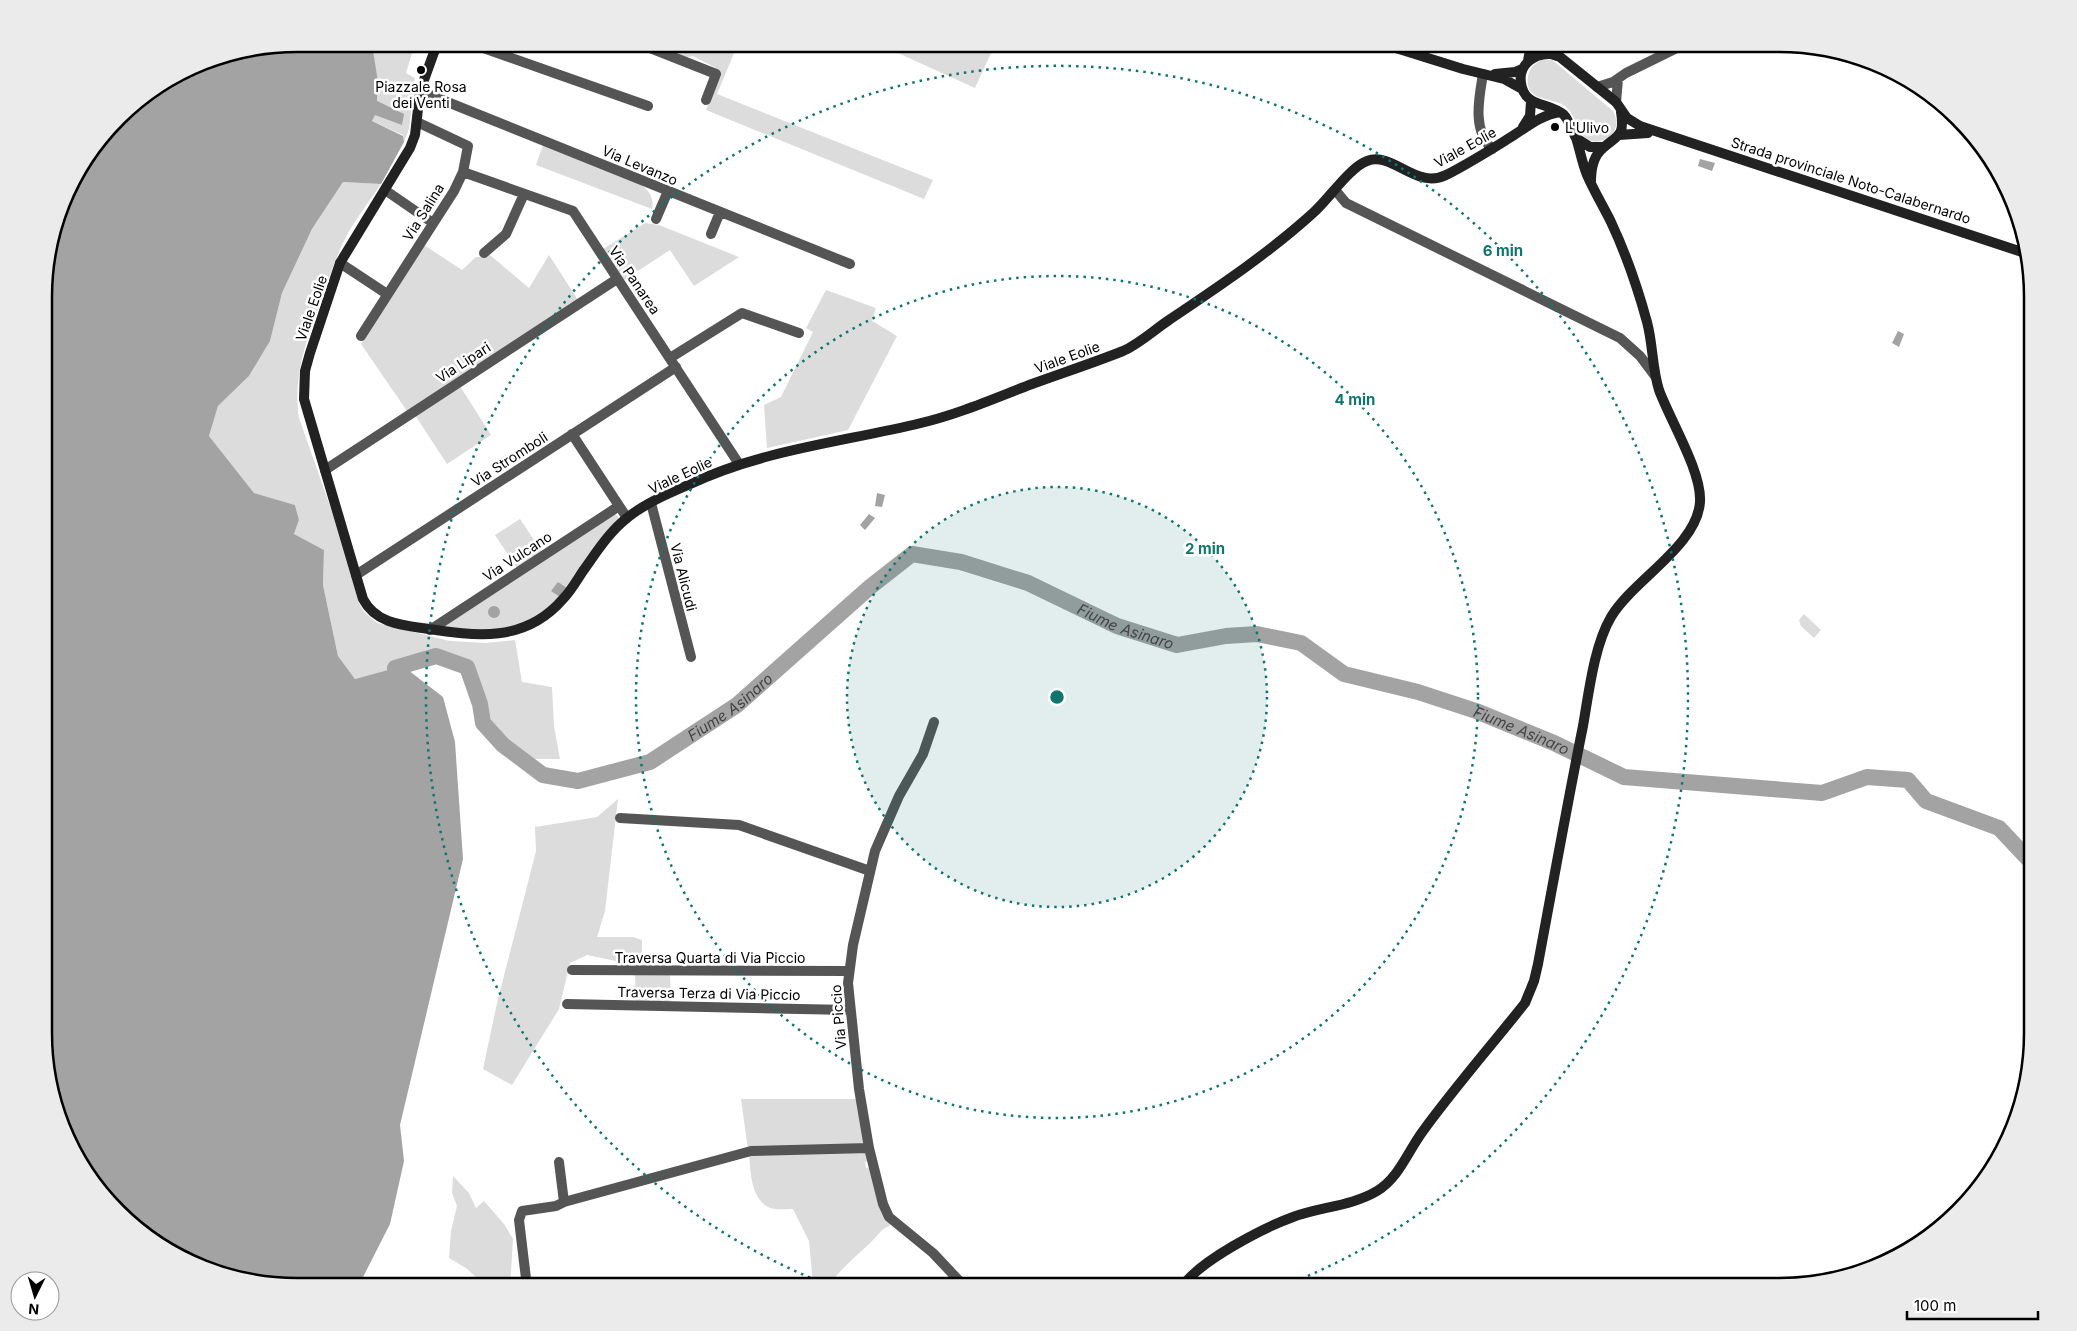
<svg xmlns="http://www.w3.org/2000/svg" width="2077" height="1331" viewBox="0 0 2077 1331" font-family="Inter,sans-serif">
  <style>
    .green { fill: #dcdcdc }
    .water { fill: #a3a3a3 }
    .lines { fill: none; stroke-linecap: round; stroke-linejoin: round }
    .river { stroke: #a3a3a3; stroke-width: 16 }
    .street { stroke: #555; stroke-width: 10 }
    .secondary { stroke: #222; stroke-width: 10 }
    .ring { fill: none; stroke: #0f766e; stroke-width: 2.5; stroke-dasharray: 2.5 5 }
    .poi-dot { fill: #000; stroke: #fff; stroke-width: 2 }
    .labels { text-anchor: middle; dominant-baseline: central; stroke-width: 5; stroke-linejoin: round; paint-order: stroke }
    .poi-label { font-size: 14px; fill: #000; stroke: #fff }
    .street-label { font-size: 14px; fill: #000; stroke: #fff }
    .water-label { font-size: 15px; font-style: italic; fill: #444; stroke: #fff }
    .rim { fill: none; stroke: #000; stroke-width: 2.5 }
    .centre { fill: #0f766e; stroke: #fff; stroke-width: 2.5 }
    .ring-label { font-size: 15px; text-anchor: middle; font-weight: bold; fill: #0f766e; stroke: #fff; stroke-width: 5; stroke-linejoin: round; paint-order: stroke }
  </style>
  <rect width="100%" height="100%" fill="#fff"/>
  <path class="green" d="M372,44H415L406,73L415,78L409,129L404,142L403,135L372,121C383,94 375,72 372,44Z
    M656,44H713L735,51L717,94L933,180L924,199L706,110L720,73L714,67L693,56L684,58L655,46Z
    M878,44H972L991,53L975,88Z
    M1542,60H1552L1556,63L1613,111C1616,117 1618,123 1615,129C1612,135 1607,139 1601,141C1577,146 1579,116 1565,106C1552,97 1524,102 1528,77C1529,68 1535,63 1542,60Z
    M543,145L635,180C646,188 655,195 652,209L536,165Z
    M343,182L381,184C371,199 360,213 351,228C339,248 332,270 324,292C309,333 292,374 299,418L332,512L359,603L364,612L377,623L450,641L486,643L515,640L522,682L552,687L554,726L560,759H515L490,740L477,719L470,686L458,667L445,663L431,662L408,670L395,668L355,679L338,656L323,585L324,550L294,534L299,520L295,505L254,493L209,436L218,406L249,376L270,341L282,293L312,229Z
    M645,223L659,225L739,257L694,286L670,250L624,280L603,249Z
    M424,245L462,270L476,257H487L490,255L529,288L549,255L578,300L407,411L361,344Z
    M826,290L876,308L872,321L897,336L848,430L767,448L764,405L781,397L813,332L806,328Z
    M460,386L491,435L447,464L415,415Z
    M612,514L617,515L619,519C584,566 551,632 484,630C470,630 456,628 442,627Z
    M520,519L542,552L517,568L495,535Z
    M1804,614L1821,630L1814,638L1801,626L1799,620Z
    M618,799L605,911L597,937H633L642,940V968L622,966L616,961L587,955L570,963L559,1009L512,1085L483,1069L497,1003L536,851L535,827L597,817Z
    M635,973L670,974L671,1004L636,1003Z
    M741,1099H858L865,1142L860,1146L748,1150Z
    M865,1152L870,1160L865,1162L866,1168L872,1167L890,1226C881,1228 877,1237 869,1244C854,1258 840,1270 827,1287H812L813,1284L809,1241L793,1209C786,1209 776,1210 770,1208C750,1198 751,1172 749,1154Z
    M453,1176L469,1193L476,1208L484,1201L504,1224L513,1239L510,1287H487L466,1268L449,1258L451,1231L457,1206L452,1193Z"/>
  <path class="water" d="M298,44H372L378,82L377,101L404,114L402,125L375,115L372,121L403,136L404,142L381,184L343,182L312,229L282,293L270,341L249,376L218,406L209,436L254,493L295,505L299,520L294,534L324,550L323,585L338,656L355,679L395,668L408,670L443,697L455,742L463,859L400,1125L404,1161L390,1224L358,1287H297L232,1279L157,1245L118,1213L78,1161L46,1066V265L70,185L130,107L201,63Z
    M1700,159L1715,163L1712,171L1698,166Z
    M1898,331L1904,334L1899,347L1892,343Z
    M877,493L885,495L882,507L875,506Z
    M869,514L875,518L865,530L860,525Z
    M558,582L567,588L560,597L551,591Z
    M488 612a6 6 0 1 1 12 0a6 6 0 1 1-12 0Z"/>
  <g class="lines">
    <path class="river" id="s1" d="M395,668L436,656L467,667L480,704L483,723L503,745L543,775L578,781L650,762L737,705L870,587L912,554L961,562L1028,583L1117,626L1177,645L1226,636L1257,634L1301,643L1344,674L1418,692L1476,711L1554,743L1624,777L1822,793L1867,777L1908,780L1926,801L1999,828L2033,864"/>
    <path class="street" d="M472,44L648,106
      M640,44L716,74L706,100
      M1483,74C1479,98 1472,130 1492,149
      M1597,87L1613,82L1626,73L1685,44
      M420,91L850,264
      M1616,102L1618,79
      M463,172L573,211L739,464
      M385,190L433,223
      M1336,191L1346,203L1620,338L1640,356L1655,376
      M656,219L668,191
      M711,234L720,212
      M484,253L506,234L524,194
      M340,263L387,294
      M361,336L454,191L463,172L468,146L417,122
      M670,358L742,313L799,333
      M572,434L627,518
      M325,470L617,279
      M651,503L691,657
      M356,575L676,367
      M430,630L619,506
      M934,722L923,754L899,796L875,851L853,945L848,983L859,1089L869,1148L883,1204L889,1217L933,1253L965,1287
      M620,818L739,825L870,871
      M572,970L848,971
      M567,1004L850,1010
      M559,1162L564,1202L751,1151L869,1148
      M527,1287L519,1220L522,1211L556,1206L564,1202"/>
    <path class="secondary" d="M437,44L420,91L415,135L410,148L340,263L310,353L305,371L304,399L363,599C375,622 399,625 422,628C475,636 524,644 563,599C571,591 577,580 583,571C596,553 609,532 627,518C644,504 667,494 688,485C761,450 843,442 921,423C959,414 995,398 1032,384C1062,373 1093,363 1123,351C1139,344 1154,330 1169,320C1218,287 1269,253 1313,213C1328,200 1350,167 1367,161C1393,151 1416,190 1446,175C1468,164 1490,150 1511,137C1527,127 1541,115 1560,112
      M1383,44L1463,69L1504,79L1522,89
      M1528,44L1530,50L1528,61
      M1535,44L1551,54L1560,57L1616,102L1627,118L1640,126L2028,254
      M1495,74L1515,72L1522,69
      M1523,127L1530,116L1531,101
      M1619,135L1648,133
      M1576,138L1590,147H1604
      M1591,181C1591,169 1593,156 1603,148C1618,135 1625,136 1621,112
      M1182,1287C1199,1261 1263,1228 1293,1217C1320,1207 1352,1206 1377,1191C1399,1178 1408,1151 1423,1131C1455,1087 1491,1046 1525,1003L1534,981L1538,964C1553,884 1567,805 1583,726C1589,692 1594,646 1611,617C1633,580 1697,546 1700,502C1702,472 1670,420 1659,390C1652,368 1653,344 1647,322C1638,289 1626,254 1611,222C1603,206 1594,191 1587,175C1582,163 1580,150 1576,138C1572,131 1569,120 1564,115C1550,102 1524,108 1521,83C1518,65 1534,53 1551,54"/>
  </g>
  <circle cx="1057" cy="697" r="210" fill="#0f766e" fill-opacity=".12"/>
  <g class="ring">
    <circle cx="1057" cy="697" r="210"/>
    <circle cx="1057" cy="697" r="421"/>
    <path d="M831 1286A631 631 0 1 1 1283 1286"/>
  </g>
  <g class="poi-dot">
    <circle cx="421" cy="70" r="5"/>
    <circle cx="1555" cy="127" r="5"/>
  </g>
  <g class="labels">
    <g class="poi-label">
      <text x="421" y="86">Piazzale Rosa<tspan x="421" dy="16">dei Venti</tspan></text>
      <text x="1565" y="127" text-anchor="start">L'Ulivo</text>
    </g>
    <g class="street-label">
      <text transform="translate(1465 147) rotate(-29)">Viale Eolie</text>
      <text transform="translate(640 165) rotate(23)">Via Levanzo</text>
      <text transform="translate(1851 180) rotate(18)">Strada provinciale Noto-Calabernardo</text>
      <text transform="translate(423 212) rotate(-58)">Via Salina</text>
      <text transform="translate(635 280) rotate(56)">Via Panarea</text>
      <text transform="translate(311 308) rotate(-71)">Viale Eolie</text>
      <text transform="translate(1067 357) rotate(-20)">Viale Eolie</text>
      <text transform="translate(463 362) rotate(-33)">Via Lipari</text>
      <text transform="translate(509 459) rotate(-33)">Via Stromboli</text>
      <text transform="translate(680 475) rotate(-25)">Viale Eolie</text>
      <text transform="translate(517 556) rotate(-33)">Via Vulcano</text>
      <text transform="translate(684 577) rotate(76)">Via Alicudi</text>
      <text x="710" y="957">Traversa Quarta di Via Piccio</text>
      <text transform="translate(709 993) rotate(1)">Traversa Terza di Via Piccio</text>
      <text transform="translate(838 1017) rotate(-95)">Via Piccio</text>
    </g>
    <g class="water-label">
      <text stroke="none"><textPath href="#s1" startOffset="886">Fiume Asinaro</textPath></text>
      <text stroke="none"><textPath href="#s1" startOffset="421">Fiume Asinaro</textPath></text>
      <text stroke="none"><textPath href="#s1" startOffset="1306">Fiume Asinaro</textPath></text>
    </g>
  </g>
  <path d="M0 0H2077V1331H0ZM297 52H1779A245 245 0 0 1 2024 297V1033A245 245 0 0 1 1779 1278H297A245 245 0 0 1 52 1033V297A245 245 0 0 1 297 52Z" fill="#ebebeb" fill-rule="evenodd"/>
  <path class="rim" d="M297 52H1779A245 245 0 0 1 2024 297V1033A245 245 0 0 1 1779 1278H297A245 245 0 0 1 52 1033V297A245 245 0 0 1 297 52Z"/>
  <circle cx="1057" cy="697" r="8" class="centre"/>
  <g class="ring-label">
    <text x="1503" y="256">6 min</text>
    <text x="1355" y="405">4 min</text>
    <text x="1205" y="554">2 min</text>
  </g>
  <g transform="translate(35 1296) rotate(185)"><circle r="24" fill="#ffffff" stroke="#999999"/>
  <path d="M0-4L9 19L0 12L-9 19Z" fill="#000000"/>
  <text y="-8" font-size="14" font-weight="bold" text-anchor="middle" fill="#000000">N</text>
  </g>
  <path d="M1907 1311v8h131v-8" fill="none" stroke="#000000" stroke-width="2.5"/>
  <text x="1914" y="1311" font-size="15" fill="#000000" stroke="#ffffff" stroke-width="4" paint-order="stroke">100 m</text>
</svg>
